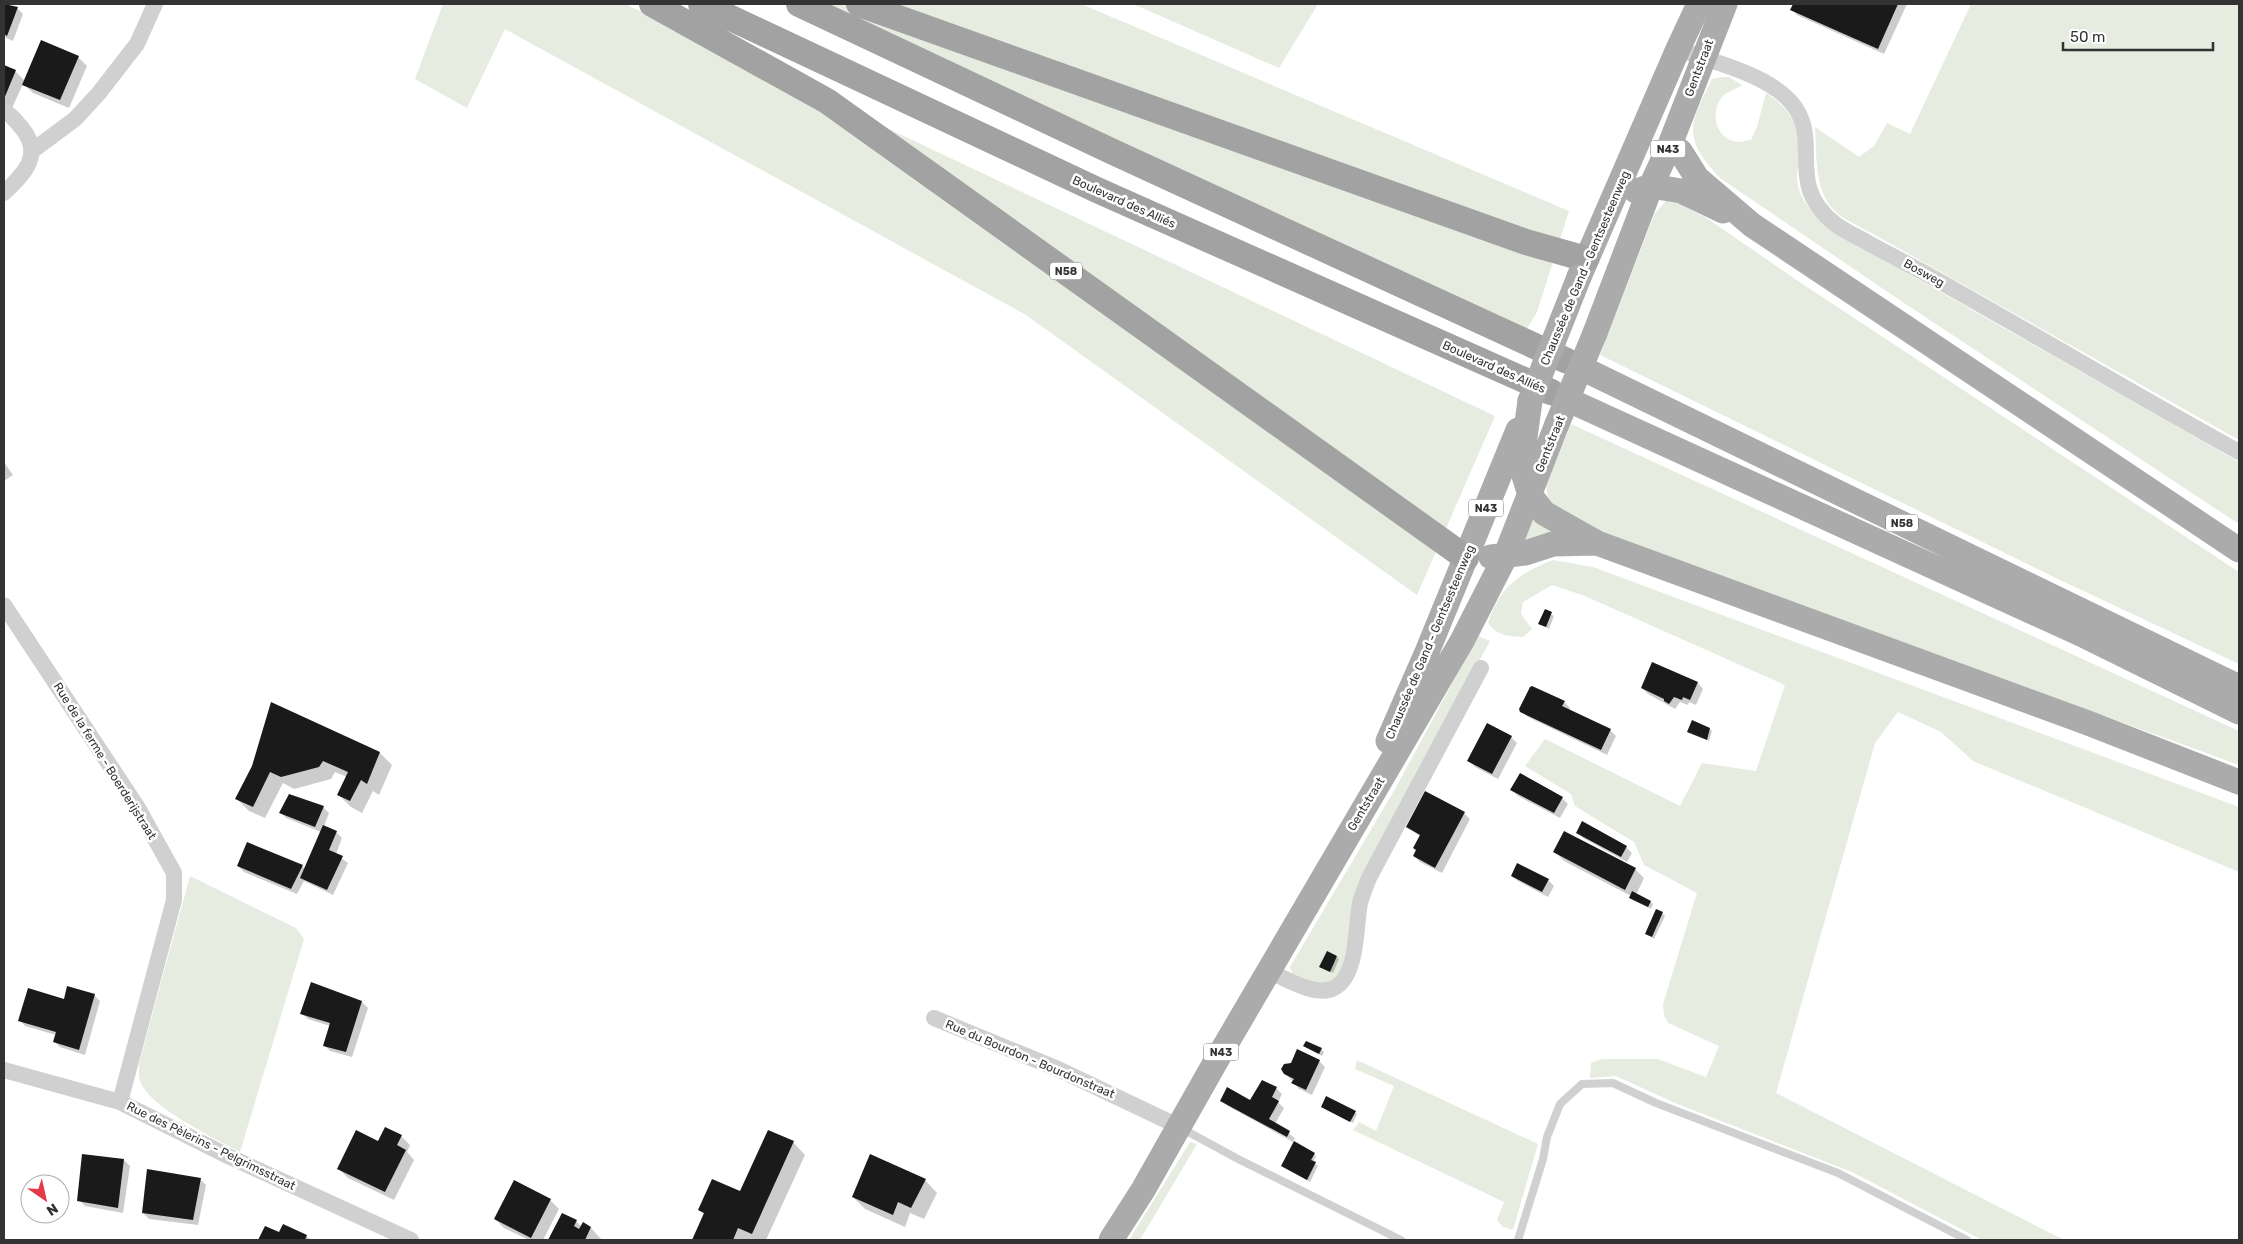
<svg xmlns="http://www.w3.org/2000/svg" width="2243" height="1244" viewBox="0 0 2243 1244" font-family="Rubik,sans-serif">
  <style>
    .green { fill: #e6ecdf }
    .shadow { fill: #0003 }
    .building { fill: #1a1a1a }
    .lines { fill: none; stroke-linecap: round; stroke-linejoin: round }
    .service { stroke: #d0d0d0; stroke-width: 8 }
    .minor { stroke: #d0d0d0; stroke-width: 16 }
    .primary { stroke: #ababab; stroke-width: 25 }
    .trunk { stroke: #a2a2a2; stroke-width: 26 }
    .primary-bridge { stroke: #ababab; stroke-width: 25 }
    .labels { text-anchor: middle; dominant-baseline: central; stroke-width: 5; stroke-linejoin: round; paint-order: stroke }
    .shield { fill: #fff; stroke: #707070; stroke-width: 1 }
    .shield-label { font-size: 11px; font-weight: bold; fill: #333 }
    .street-label { font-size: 12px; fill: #333; stroke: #fff }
  </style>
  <rect width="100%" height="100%" fill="#fff"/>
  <path class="green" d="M443,4H625L1495,416L1417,595L1026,315L505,29L467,108L415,79Z
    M829,4H1081L1569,211L1537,312L1521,338Z
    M1133,4H1318L1279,68Z
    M1971,4H2239V440L1875,235C1863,228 1849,222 1838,214C1813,193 1817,155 1815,127L1859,157L1874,146L1887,123L1910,134Z
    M1722,77H1729L1742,85C1736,90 1727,91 1722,97C1709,113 1716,141 1739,142C1742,142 1747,140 1751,140L1757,127L1766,93C1793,111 1799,126 1799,158C1799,165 1797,171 1797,178C1798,199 1815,217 1830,229L2239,462V524L1904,303L1720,178C1682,137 1689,125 1712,79Z
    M1666,201L1679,204L1708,219L1798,281L2239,572V664L2058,579L1600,355L1655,213Z
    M1571,424L2239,731V765L1594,530L1549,504L1546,485Z
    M1533,517L1555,533L1522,542Z
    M1553,560L1593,567L2239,807V872L1973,761L1941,732L1898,712L1875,743L1776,1093L2064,1240H1982L1852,1172L1675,1103L1616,1076L1590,1078L1591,1063L1602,1059H1658L1706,1077L1719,1046L1668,1023L1664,1016L1663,1004L1697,893L1644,865L1634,842L1575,806L1571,794L1525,766L1545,739L1680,806L1702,763L1756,771L1785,685L1585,596L1552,585L1523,602L1521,614L1532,629L1523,637C1507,636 1498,636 1488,623C1500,587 1518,574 1553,560Z
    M1478,636L1490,641L1382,840L1351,929L1340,975L1328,984L1317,985L1293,976L1290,967L1395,789Z
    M190,876L296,928L304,939L240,1152C216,1139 151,1108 141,1083C138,1078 139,1070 139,1064Z
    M1357,1060L1538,1144L1513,1230L1503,1227L1497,1220L1504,1202L1353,1130L1359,1122L1376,1131L1394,1086L1355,1069Z
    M1190,1142L1197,1144L1140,1240H1129Z"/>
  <path class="shadow" d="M4,4L17,8L23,14L13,41L4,37Z
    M1794,4H1907L1884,54L1797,15L1792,9Z
    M78,57L87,66L69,108L33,93L23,84L12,108L4,104V67L15,71L25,81Z
    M4,462L13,475L4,481Z
    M1545,611L1554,616L1549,629L1540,624Z
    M1698,683L1703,689L1696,705L1689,702L1688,705L1680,702L1675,709L1648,694L1642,688Z
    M1564,702L1570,708L1569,711L1610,730L1616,736L1607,755L1528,717L1521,711Z
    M1710,729L1712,731L1709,741L1689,731Z
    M1511,737L1517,743L1498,779L1475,767L1469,761Z
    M380,753L392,765L379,795L373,791L362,813L351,807L339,795L347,777L335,772L331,779L294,789L283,783L265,818L249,811L237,799L253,767Z
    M1512,790L1562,798L1568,804L1560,818L1518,796Z
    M289,795L323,807L329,813L324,826L336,832L342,838L336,854L348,863L333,895L304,881L297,894L244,872L238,866H302L305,869L321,832L286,818L281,813Z
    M1464,813L1470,819L1442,873L1420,862L1414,856L1420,836L1408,827Z
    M1577,832L1626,847L1632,853L1627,862L1583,838Z
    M1555,852L1635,869L1644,878L1636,895L1651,902L1653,904L1651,909L1633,900L1631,896L1564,861Z
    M1512,876L1548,880L1554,886L1548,897L1518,881Z
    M1662,913L1665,916L1654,939L1647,934Z
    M1337,957L1339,959L1333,973L1321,966Z
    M312,984L362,1002L368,1008L352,1057L330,1051L324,1045L330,1026L308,1019L302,1013Z
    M94,995L100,1001L85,1055L60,1047L54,1041L56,1035L25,1026L20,1020L64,1000Z
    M1306,1043L1321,1049L1324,1052L1322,1056L1307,1048L1304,1046Z
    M1319,1061L1325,1067L1312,1095L1299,1089L1286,1074Z
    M1276,1088L1282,1094L1278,1102L1284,1108L1275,1124L1295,1138L1293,1142L1228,1106L1222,1100L1251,1102Z
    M1322,1107L1355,1112L1357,1114L1353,1123Z
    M401,1136L410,1145L407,1152L414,1160L394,1200L348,1178L339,1169L379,1142Z
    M793,1142L805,1155L766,1240H694L705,1215L699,1210L741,1192Z
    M1314,1154L1316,1156L1313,1162L1318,1166L1310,1182L1282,1166Z
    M871,1155L925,1180L937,1193L924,1219L910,1213L905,1227L865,1209L853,1197Z
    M124,1160L130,1166L123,1213L85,1206L79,1200Z
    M200,1179L206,1185L198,1225L149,1219L143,1213Z
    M550,1200L559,1209L543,1240H529L504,1228L495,1219Z
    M562,1215L576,1221L582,1227L591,1228L602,1240H550Z
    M265,1227L280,1234L306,1236L311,1240H259Z"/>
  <path class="building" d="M4,4L18,7L7,36L4,34Z
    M1793,4H1898L1878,49L1790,10Z
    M41,40L79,56L60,100L22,85Z
    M4,65L16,70L4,99Z
    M1545,609L1552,612L1546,627L1538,624Z
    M1652,662L1698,682L1690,700L1683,697L1682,700L1674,697L1669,704L1664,701V699L1641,688Z
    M1532,686L1565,701L1562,706L1611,729L1601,750L1520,712L1519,709L1530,687Z
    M271,702L380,752L367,784L361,780L350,801L337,795L348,772L323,761L319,767L281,777L270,772L253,807L235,799L252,766Z
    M1692,720L1710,728L1707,740L1687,732Z
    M1487,723L1512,736L1492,774L1467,761Z
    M1520,773L1563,797L1554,813L1510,790Z
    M1425,791L1465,812L1435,868L1413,856L1416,850L1413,848L1420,835L1406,827Z
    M289,794L324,806L315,827L279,813Z
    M1582,821L1627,846L1621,857L1576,833Z
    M323,825L337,831L329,850L343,856L327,890L300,878Z
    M1564,831L1636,868L1625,890L1553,852Z
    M247,842L303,865L291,889L237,866Z
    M1517,863L1549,879L1542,892L1511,876Z
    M1632,891L1651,901L1648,907L1629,898Z
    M1656,909L1663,912L1652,937L1645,934Z
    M1327,951L1337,956L1330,972L1319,967Z
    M311,982L362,1001L346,1052L323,1046L330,1023L300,1014Z
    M67,986L95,994L79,1050L53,1042L56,1032L18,1021L28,988L64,999Z
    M1306,1041L1322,1048L1319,1054L1303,1046Z
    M1297,1049L1320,1060L1306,1090L1291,1083L1294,1079L1284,1074L1281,1069L1284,1064L1291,1063Z
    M1262,1080L1277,1087L1272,1097L1279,1101L1269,1119L1290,1131L1287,1137L1220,1101L1227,1087L1250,1100Z
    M1326,1096L1356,1111L1350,1122L1321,1107Z
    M385,1127L402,1135L397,1145L406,1150L385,1192L337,1169L356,1130L378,1141Z
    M768,1130L794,1141L752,1234L738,1228L733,1240H692L704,1213L698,1210L712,1179L740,1191Z
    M1294,1141L1315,1153L1311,1160L1316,1162L1307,1180L1281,1166Z
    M82,1154L124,1159L118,1208L77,1201Z
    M870,1154L926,1179L911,1208L898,1202L893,1215L852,1197Z
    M147,1169L201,1178L193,1220L142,1213Z
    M514,1180L551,1199L531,1238L494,1219Z
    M562,1213L577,1220L574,1226L579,1229L583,1222L591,1227L585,1240H548Z
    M283,1224L307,1235L305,1240H258L265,1226L279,1232Z"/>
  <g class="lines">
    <path class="service" d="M1181,1128L1238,1159L1401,1240
      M1518,1240L1543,1159L1547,1137L1560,1104L1582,1084L1613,1083L1656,1103L1838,1173L1967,1240"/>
    <path class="minor" d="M1678,49C1712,62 1764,73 1790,101C1825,140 1783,182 1834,223C1845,232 1859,237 1870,244C1898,259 1926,273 1953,289C2049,343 2143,399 2239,452
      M4,111C12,115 15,120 21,127C44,154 25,173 4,193
      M32,151L75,119L99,93L137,44L155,4
      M4,605L138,808L174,873V900L120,1102
      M1269,971C1281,977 1294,984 1307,988C1360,1005 1354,934 1360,903C1362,895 1366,886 1369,878L1481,668
      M934,1018L1058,1069L1180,1127
      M4,1070L120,1102L230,1157L411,1240"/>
    <path class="primary" d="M1669,147L1680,151L1697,178L1752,225L2239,550
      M1636,191L1651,186L1681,191L1723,211
      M1579,277L1678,49L1699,4
      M1595,333L1651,186L1669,147L1725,4
      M1565,360L2239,687
      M1551,392L2085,636L2239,712
      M1530,401L1521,466L1530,495L1544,513L1597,543L2088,723L2239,782
      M1491,557L1525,553L1553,544L1597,543
      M1388,741L1427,652L1518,430
      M1111,1240L1143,1190L1216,1061L1462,641L1505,557L1557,424"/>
    <path class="trunk" d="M652,4L827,101L1466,558
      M701,4L1097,190L1551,392
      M799,4L1111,151L1565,360
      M859,4L1526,242L1586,259"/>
    <path class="primary-bridge" d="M1530,401L1579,277
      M1557,424L1595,333"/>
  </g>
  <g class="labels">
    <g class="shield">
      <rect x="1650.5" y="140.5" width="35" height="17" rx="4"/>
      <rect x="1050" y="262.5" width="32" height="17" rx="4"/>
      <rect x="1468.5" y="499.5" width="35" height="17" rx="4"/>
      <rect x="1886" y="514.5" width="32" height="17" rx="4"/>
      <rect x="1203.5" y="1043.5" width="35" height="17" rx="4"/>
    </g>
    <g class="shield-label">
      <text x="1668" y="149">N43</text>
      <text x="1066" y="271">N58</text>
      <text x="1486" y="508">N43</text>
      <text x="1902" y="523">N58</text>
      <text x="1221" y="1052">N43</text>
    </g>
    <g class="street-label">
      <text transform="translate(1699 68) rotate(-69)">Gentstraat</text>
      <text transform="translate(1124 202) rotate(24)">Boulevard des Alliés</text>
      <text transform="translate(1585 268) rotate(-67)">Chaussée de Gand - Gentsesteenweg</text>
      <text transform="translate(1924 273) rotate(29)">Bosweg</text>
      <text transform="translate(1494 367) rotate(24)">Boulevard des Alliés</text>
      <text transform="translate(1550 444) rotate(-68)">Gentstraat</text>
      <text transform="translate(1430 642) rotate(-67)">Chaussée de Gand - Gentsesteenweg</text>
      <text transform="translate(105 761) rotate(58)">Rue de la ferme - Boerderijstraat</text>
      <text transform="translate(1366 804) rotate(-59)">Gentstraat</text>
      <text transform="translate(1030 1059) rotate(23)">Rue du Bourdon - Bourdonstraat</text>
      <text transform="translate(211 1146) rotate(26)">Rue des Pèlerins - Pelgrimsstraat</text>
    </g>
  </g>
  <rect width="2243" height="1244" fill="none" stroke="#333333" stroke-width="10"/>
  <g transform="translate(45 1199) rotate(146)"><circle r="24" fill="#ffffff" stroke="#adadad"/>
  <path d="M0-4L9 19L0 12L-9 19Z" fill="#e63946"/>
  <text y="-8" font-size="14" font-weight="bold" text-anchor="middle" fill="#333333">N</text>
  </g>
  <path d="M2063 42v8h150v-8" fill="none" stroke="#333333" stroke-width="2.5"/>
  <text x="2070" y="42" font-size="15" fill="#333333" stroke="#ffffff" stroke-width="4" paint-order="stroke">50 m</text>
</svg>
